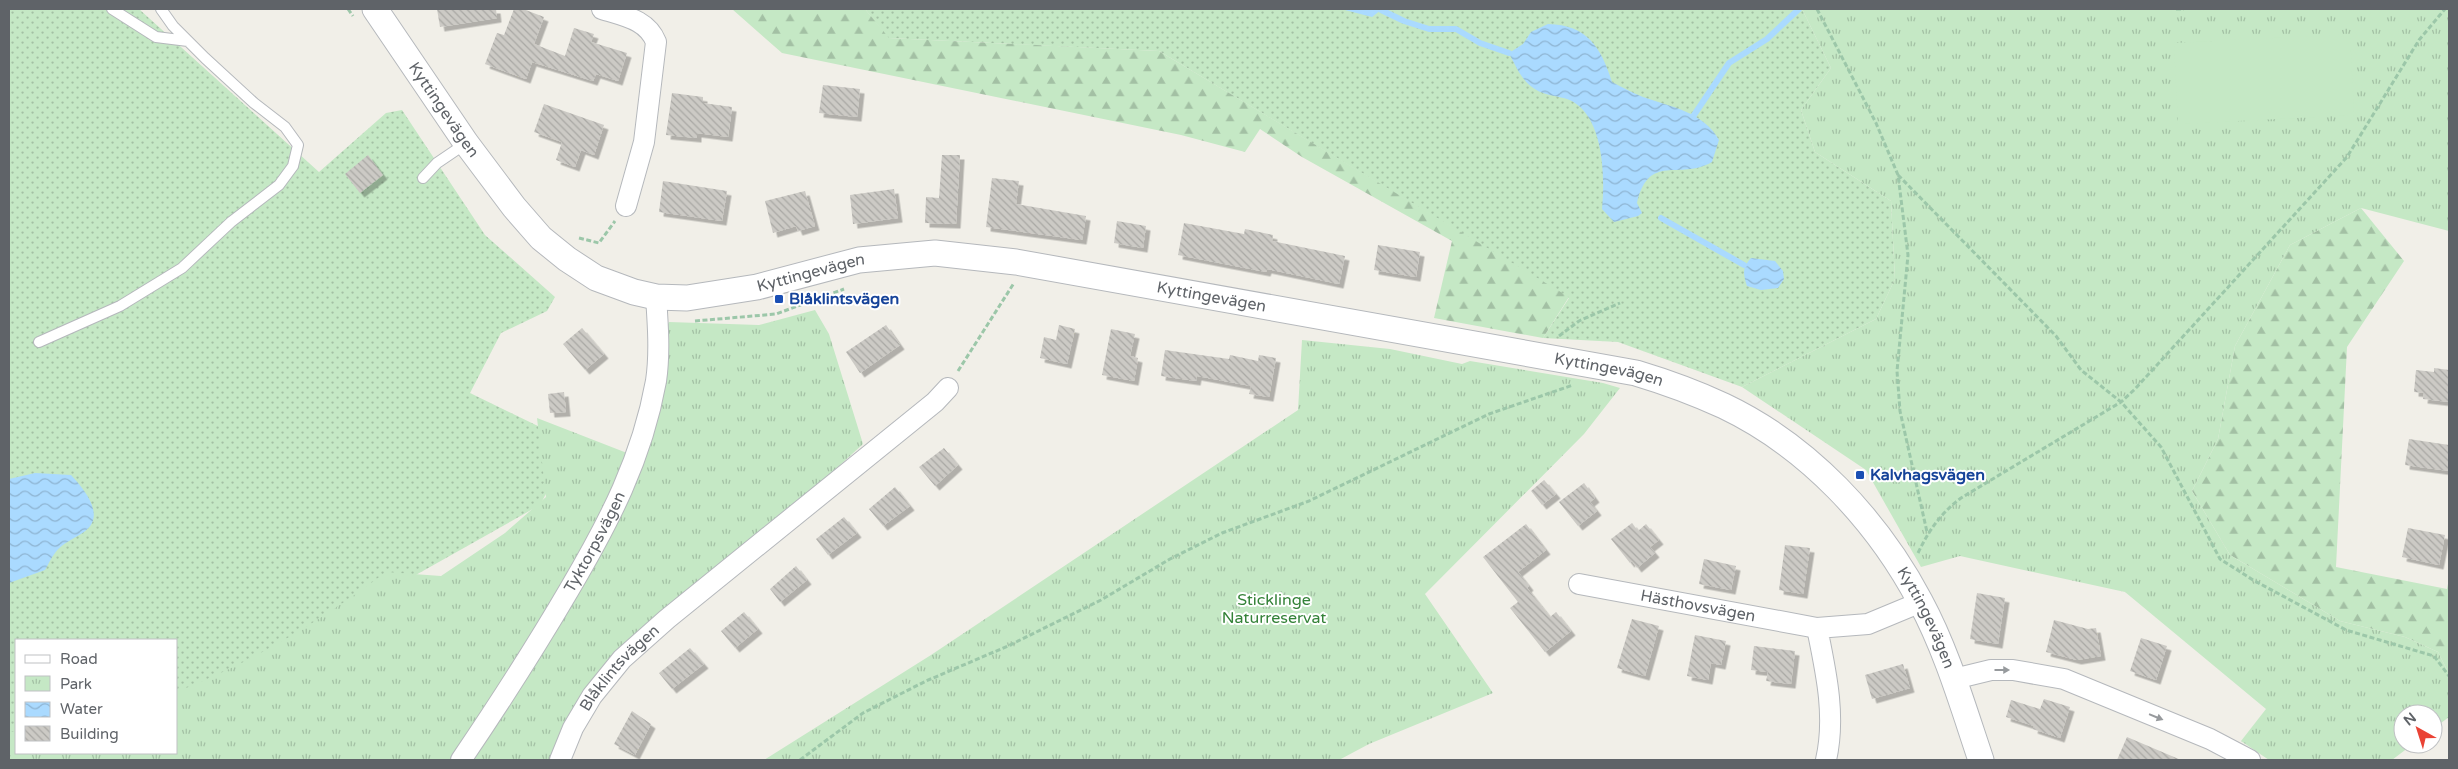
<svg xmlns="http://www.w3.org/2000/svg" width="2458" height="769" viewBox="0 0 2458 769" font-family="'Varela Round',sans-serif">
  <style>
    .grass { fill: url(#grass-dots) }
    .forest { fill: url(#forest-firs) }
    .park { fill: url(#park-tufts) }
    .pitch { fill: #c5e8c5 }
    .water { fill: url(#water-waves) }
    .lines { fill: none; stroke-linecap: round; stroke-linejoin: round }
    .stream { stroke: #aadaff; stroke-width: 6 }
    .building { fill: url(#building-back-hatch); filter: url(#shadow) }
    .service-casing { stroke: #b5b8bc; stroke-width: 12 }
    .minor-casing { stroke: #b5b8bc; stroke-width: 22 }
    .tertiary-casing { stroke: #b5b8bc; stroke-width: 27 }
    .path { stroke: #9cc7a9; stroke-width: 3; stroke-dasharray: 5 2.5; stroke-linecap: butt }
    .service { stroke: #fff; stroke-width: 10 }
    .minor { stroke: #fff; stroke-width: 20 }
    .tertiary { stroke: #fff; stroke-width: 25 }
    .oneway { fill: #979a9d }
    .transit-dot { fill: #1a4fb4; stroke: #fff; stroke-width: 2 }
    .labels { text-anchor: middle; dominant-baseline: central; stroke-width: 4; stroke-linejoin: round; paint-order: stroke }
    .street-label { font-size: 16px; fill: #5f6368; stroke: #fff }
    .transit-label { font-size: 16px; font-weight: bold; fill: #164399; stroke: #fff; text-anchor: start }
    .park-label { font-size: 16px; fill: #348238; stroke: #fff }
  </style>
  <defs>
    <pattern id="grass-dots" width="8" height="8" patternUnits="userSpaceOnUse" patternTransform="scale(1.25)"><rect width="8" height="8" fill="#c5e8c5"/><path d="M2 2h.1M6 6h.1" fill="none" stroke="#a3c0a4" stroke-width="1.8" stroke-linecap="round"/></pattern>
    <pattern id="forest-firs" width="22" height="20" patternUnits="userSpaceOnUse" patternTransform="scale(1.25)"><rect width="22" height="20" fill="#c5e8c5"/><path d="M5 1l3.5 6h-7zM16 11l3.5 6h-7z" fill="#a3c0a4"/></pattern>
    <pattern id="park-tufts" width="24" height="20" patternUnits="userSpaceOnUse" patternTransform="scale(1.25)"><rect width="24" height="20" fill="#c5e8c5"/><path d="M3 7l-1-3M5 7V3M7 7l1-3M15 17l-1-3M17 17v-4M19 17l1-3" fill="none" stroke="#a3c0a4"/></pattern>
    <pattern id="water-waves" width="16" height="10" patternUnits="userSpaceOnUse" patternTransform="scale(1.25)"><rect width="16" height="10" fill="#aadaff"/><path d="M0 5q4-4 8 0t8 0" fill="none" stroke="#8eb4d2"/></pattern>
    <pattern id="building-back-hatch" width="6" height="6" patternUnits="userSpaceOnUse" patternTransform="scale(1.25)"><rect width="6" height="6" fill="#cccac5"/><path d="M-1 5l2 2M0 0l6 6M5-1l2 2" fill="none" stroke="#a9a8a4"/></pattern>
    <filter id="shadow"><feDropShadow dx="4.5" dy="4.5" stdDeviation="0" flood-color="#0004"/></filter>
  </defs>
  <rect width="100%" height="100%" fill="#f1efe8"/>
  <path class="grass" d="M9,9H139L319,172L386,113L402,110L485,235L555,297L547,311L501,333L470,393L573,443L540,505L176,710V640H16V753L9,760Z
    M865,9H1802L1831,68L1801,110L1815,152L1891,201L1895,279L1876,319L1742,387L1618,342L1543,338L1569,298L1159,51L888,38Z"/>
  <path class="forest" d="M732,9H865L889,38L1159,51L1569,297L1543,338L1434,318L1452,241L1302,157L1260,129L1245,152L1181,135L782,53Z
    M2361,208L2404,261L2347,347L2336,567L2447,589L2449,578V674L2438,652L2405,637L2340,621L2230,555L2192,491L2218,439L2235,346L2290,245Z"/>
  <path class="park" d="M1802,9H2449V231L2361,208L2290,245L2235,346L2218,439L2192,491L2230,555L2340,621L2405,637L2438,652L2449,674V717L2433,729V714H2403V744H2413L2392,760H2269L2241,741L2266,709L2125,592L1960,556L1921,567L1866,470L1742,387L1876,319L1895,279L1891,201L1815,152L1801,110L1831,68Z
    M815,310L829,334L863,444L803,499L641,630L551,760H9V732H16V753H176V692C253,662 321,621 386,572L441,576L505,533L546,497L537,418L627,453L665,330L669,322L759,325Z
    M1302,340L1390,349L1462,364L1470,361L1603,383L1620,388L1584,434L1425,594L1493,693L1369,744L1339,760H764L931,655L1298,410Z"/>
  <path class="pitch" d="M2350,34L2354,115L2178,124L2174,43Z"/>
  <path class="water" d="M1341,9H1379L1381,10L1372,17Z
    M1548,24C1587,25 1601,47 1612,82C1622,87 1633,93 1643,97C1671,107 1704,112 1719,140L1712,162C1679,181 1649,152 1637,203L1642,213L1638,216L1614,222L1602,209C1605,178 1604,122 1575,103C1567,97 1555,97 1546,94C1525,88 1518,71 1509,53L1523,44L1531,32Z
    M1751,258L1775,261L1783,271L1784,279L1778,288L1761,290L1747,286C1743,274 1742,268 1751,258Z
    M35,473L71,475C84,489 107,516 84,532C74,539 62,543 55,553C51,558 48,565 45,570L9,583V479Z"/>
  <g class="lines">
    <path class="stream" d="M1381,10L1404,21L1429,29H1456L1480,43L1509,53
      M1694,115L1729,63L1767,39L1799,9
      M1661,218L1744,265"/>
  </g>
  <path class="building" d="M437,9H496L497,18L440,27Z
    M514,9H523L544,17L534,44L565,56L574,28L594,34L591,42L627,53L618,81L596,74L593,81L532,62L526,79L485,64L497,33L504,35Z
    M823,85L860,89L857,117L819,113Z
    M672,93L703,97V103L732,107L728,137L697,133V138L666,135Z
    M544,104L604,125L594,155L581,150L575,167L556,160L562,142L534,132Z
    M368,155L383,175L360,193L345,174Z
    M942,155H960L956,224L925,223L926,197L939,198Z
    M992,178L1019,181L1016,204L1086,216L1082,240L986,227Z
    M663,181L727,191L722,221L659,212Z
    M894,189L898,218L853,224L850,195Z
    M805,191L815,226L798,231L796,226L773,233L765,201Z
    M1117,221L1146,226L1143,248L1114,243Z
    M1184,223L1244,234L1245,229L1273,235L1272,241L1345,256L1339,284L1267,269L1266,272L1178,255Z
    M1378,245L1420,252L1416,277L1374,270Z
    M886,325L900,345L860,373L846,352Z
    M1059,325L1075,329L1067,364L1040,358L1044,337L1056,340Z
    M582,328L604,354L585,370L563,344Z
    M1111,329L1135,334L1130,356L1138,358L1134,381L1102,375Z
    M1165,350L1229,359L1230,355L1258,361L1259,355L1276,358L1269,397L1249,394L1251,386L1197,376L1196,381L1161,376Z
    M2434,368L2449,370V402L2423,399L2424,393L2414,392L2416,370L2434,372Z
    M564,392L566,412L550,413L548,394Z
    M2409,439L2449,445V471L2405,465Z
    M944,448L958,465L935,486L919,467Z
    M1544,480L1556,494L1542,505L1531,491Z
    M1584,483L1595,498L1590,502L1597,511L1578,526L1559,502Z
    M895,487L910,506L883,526L869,509Z
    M844,517L857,533L828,555L816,539Z
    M1632,523L1638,531L1646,524L1659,540L1650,547L1655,553L1637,568L1632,561L1630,563L1611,539Z
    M1526,524L1546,550L1518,572L1529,586L1527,588L1550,617L1556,612L1571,631L1545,652L1510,608L1518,602L1483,557Z
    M2408,528L2445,535L2439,565L2402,557Z
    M1785,545L1810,548L1803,594L1779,590Z
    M1704,559L1736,566L1731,590L1699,584Z
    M796,566L807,580L780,602L770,589Z
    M1977,593L2005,598L1998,644L1970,639Z
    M744,612L758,629L735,648L721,631Z
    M1632,619L1659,626L1645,676L1617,668Z
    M2054,620L2088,629L2096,628L2101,656L2077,660L2046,652Z
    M1695,635L1726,641L1721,665L1711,663L1708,680L1687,676Z
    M2141,638L2167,646L2156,680L2130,671Z
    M1754,646L1795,651L1791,684L1766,681L1768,672L1751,670Z
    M690,648L704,664L672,689L659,673Z
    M1903,664L1910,688L1872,699L1865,675Z
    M2044,699L2070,707L2060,738L2033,729L2034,726L2006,717L2011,700L2040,709Z
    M632,711L651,724L635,755L614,744Z
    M2127,737L2181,760H2117Z"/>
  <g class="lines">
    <g class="service-casing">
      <path id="service" d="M112,9L156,37L188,41
        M423,178L437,163L465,144
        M39,342L120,306L182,268L231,222L279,185L293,166L298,145L285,127L254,103L205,58L173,26L161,9"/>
    </g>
    <g class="minor-casing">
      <g id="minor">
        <path d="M602,9C623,16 647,19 656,42L644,142L626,206"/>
        <path id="s1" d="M1579,584L1817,628"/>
        <path d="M1954,679L1991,670H2013L2064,679L2210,739L2250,760"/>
        <path id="s2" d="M461,760C499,704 535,648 569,590C609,522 642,459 656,381C660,354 658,325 656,297"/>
        <path id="s3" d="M560,760L573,728L592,696L622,659L667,619L935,402L948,388"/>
        <path d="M1826,760C1836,716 1826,672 1817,628L1868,624L1921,602"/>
      </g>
    </g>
    <g class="tertiary-casing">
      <g id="tertiary">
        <path id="s4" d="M375,9L466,143L514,207L541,238L567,259L596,278L634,292L656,297L687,298L757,287L859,260L935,253L1016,262L1636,373C1666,382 1696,393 1724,406C1808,446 1877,520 1920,601C1947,651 1963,707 1981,760"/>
      </g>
    </g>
    <path class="path" d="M348,9L353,16
      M1817,9L1876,123L1898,175L1908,255L1897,371L1900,411L1927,532
      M2176,9H2184
      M1898,175L2056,336L2081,370L2121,402L2161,447L2220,559L2253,580L2346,630L2434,656L2449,676
      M579,238L599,243L615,221
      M695,321L776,314L844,289
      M1559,336L1579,321L1620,303
      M958,371L1014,283
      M1918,553C1929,530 1941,513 1961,498L2121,402L2135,389L2347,157L2419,40L2445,9
      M800,760L863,713L926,681L1008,646L1101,600L1170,559L1222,533L1309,501L1489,414L1573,385"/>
    <use href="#service" class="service"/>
    <use href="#minor" class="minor"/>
    <use href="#tertiary" class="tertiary"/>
  </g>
  <defs><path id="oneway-solid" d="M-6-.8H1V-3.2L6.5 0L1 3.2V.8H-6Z" transform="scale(1.25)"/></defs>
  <g class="oneway">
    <use href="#oneway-solid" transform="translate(2002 670)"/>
    <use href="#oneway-solid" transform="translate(2156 717) rotate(22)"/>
  </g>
  <g class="transit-dot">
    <rect x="774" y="294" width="10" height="10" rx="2.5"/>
    <rect x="1855" y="470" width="10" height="10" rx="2.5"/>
  </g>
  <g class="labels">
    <g class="street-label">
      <text stroke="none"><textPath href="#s4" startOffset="122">Kyttingevägen</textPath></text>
      <text stroke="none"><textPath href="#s4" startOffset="572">Kyttingevägen</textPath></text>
      <text stroke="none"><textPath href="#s4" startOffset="978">Kyttingevägen</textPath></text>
      <text stroke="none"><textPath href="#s4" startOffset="1382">Kyttingevägen</textPath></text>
      <text stroke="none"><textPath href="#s2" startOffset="256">Tyktorpsvägen</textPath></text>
      <text stroke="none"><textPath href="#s1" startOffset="121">Hästhovsvägen</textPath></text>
      <text stroke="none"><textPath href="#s4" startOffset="1802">Kyttingevägen</textPath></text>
      <text stroke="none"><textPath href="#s3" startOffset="111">Blåklintsvägen</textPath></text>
    </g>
    <g class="transit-label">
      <text x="789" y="299">Blåklintsvägen</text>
      <text x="1870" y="475">Kalvhagsvägen</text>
    </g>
    <g class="park-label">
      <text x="1274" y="600">Sticklinge<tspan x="1274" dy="18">Naturreservat</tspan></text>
    </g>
  </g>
  <rect width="2458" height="769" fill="none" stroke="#5f6368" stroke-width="20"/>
  <rect x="15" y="639" width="162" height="115" fill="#ffffff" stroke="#bfc1c3"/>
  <rect x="25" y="655" width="25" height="8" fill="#ffffff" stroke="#bfc1c3"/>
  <text x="60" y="664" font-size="15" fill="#5f6368">Road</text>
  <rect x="25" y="676" width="25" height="15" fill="url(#park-tufts)" stroke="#bfc1c3"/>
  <text x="60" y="689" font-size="15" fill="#5f6368">Park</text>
  <rect x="25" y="702" width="25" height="15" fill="url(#water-waves)" stroke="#bfc1c3"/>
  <text x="60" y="714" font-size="15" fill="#5f6368">Water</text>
  <rect x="25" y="726" width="25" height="15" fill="url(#building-back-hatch)" stroke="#bfc1c3"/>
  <text x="60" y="739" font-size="15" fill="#5f6368">Building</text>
  <g transform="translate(2418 729) rotate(321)"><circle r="24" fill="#ffffff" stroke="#bfc1c3"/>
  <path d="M0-4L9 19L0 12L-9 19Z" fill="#ea4335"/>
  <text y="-8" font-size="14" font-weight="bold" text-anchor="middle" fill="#5f6368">N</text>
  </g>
</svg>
